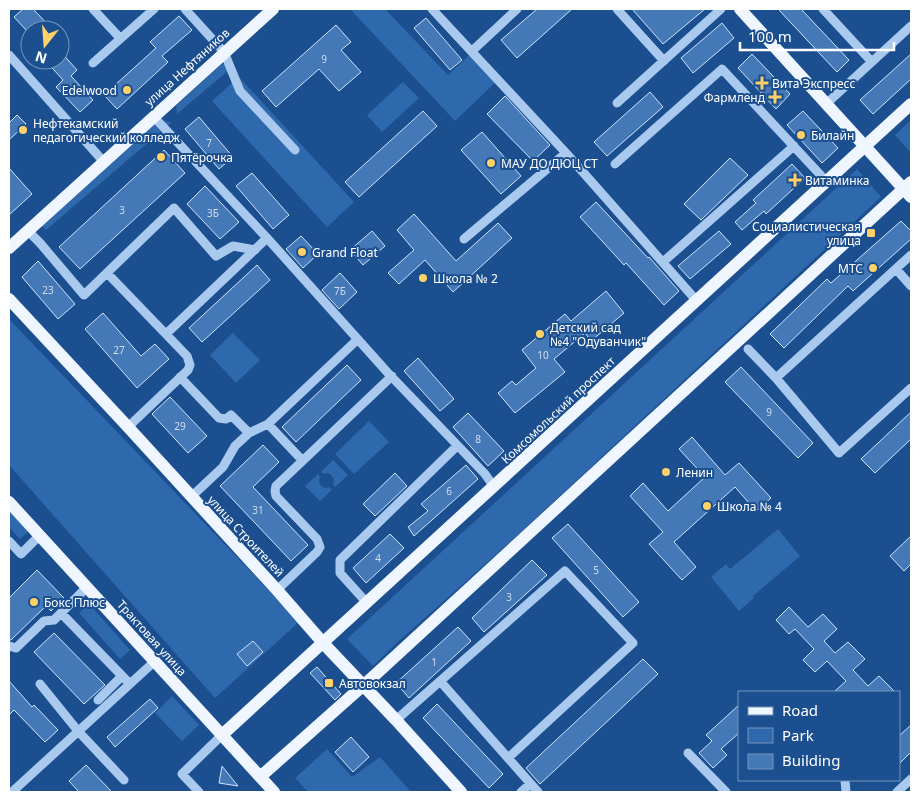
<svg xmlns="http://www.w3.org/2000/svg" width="920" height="801" viewBox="0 0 920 801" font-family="'Noto Sans',sans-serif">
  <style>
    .green { fill: #2e69ad }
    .building { fill: #4478b7; stroke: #cfe3fa }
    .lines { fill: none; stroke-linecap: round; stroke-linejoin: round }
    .minor { stroke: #a9c9ee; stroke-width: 9 }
    .major { stroke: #f0f6ff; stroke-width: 12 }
    .poi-dot { fill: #ffd166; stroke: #1b4f8f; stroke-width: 2 }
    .labels { text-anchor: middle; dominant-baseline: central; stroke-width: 4; stroke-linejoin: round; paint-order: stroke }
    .number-label { font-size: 10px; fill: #d0dded }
    .street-label { font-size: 12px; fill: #fff; stroke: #1b4f8f }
    .poi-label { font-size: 12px; fill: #fff; stroke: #1b4f8f; text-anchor: start }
  </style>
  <rect width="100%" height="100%" fill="#1b4f8f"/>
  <path class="green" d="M350,9H385L448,75L473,52L499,79L455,121Z
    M223,63L229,70L177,114L176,106Z
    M239,77L354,202L327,227L212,101Z
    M403,82L419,98L382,132L367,115Z
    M155,120L172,122L46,230L40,224Z
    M911,120V153L895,135Z
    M857,169L881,197L520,533L399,641L373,666L347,639Z
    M9,319L299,622L215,698L9,465Z
    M233,333L260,360L236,383L210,355Z
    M369,421L389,442L354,474L335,454Z
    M333,460L348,475L335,487L333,485C335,480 333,476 329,473L323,474L321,472Z
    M318,474L320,477C318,482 320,486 325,488L330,487L332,490L320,501L305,486Z
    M9,495L33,521V527L20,539L9,527Z
    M778,529L800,556L753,596L754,598L739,611L711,577L726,564L730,569Z
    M89,604L130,650L120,659L79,613Z
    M172,696L199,725L182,741L155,713Z
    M327,749L352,777L380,757L411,792H308L295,778Z"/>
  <path class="building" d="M23,9H33L53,30H26L14,17Z
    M537,9H572L517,58L501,40Z
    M632,9H705L663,44Z
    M778,9H801L849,60L837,72Z
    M179,16L192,30L162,56L168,62L117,109L104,95L156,48L150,42Z
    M426,18L462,60L450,70L414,28Z
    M722,23L734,38L693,73L681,58Z
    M336,25L351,42L341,50L361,72L339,91L319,69L276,107L262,91Z
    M60,51L77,70L71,76L93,100L80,112L56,87L63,80L45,60H60Z
    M752,54L790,94L776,109L738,68Z
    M911,54V79L873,114L860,100Z
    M650,92L663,107L607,156L594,142Z
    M505,96L550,145L533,161L487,114Z
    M423,111L437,126L359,197L345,182Z
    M803,111L838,148L822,163L787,125Z
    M17,115L26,124L9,140V123Z
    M199,117L233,157L219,169L185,129Z
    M482,132L521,176L501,194L461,150Z
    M164,150L185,173L80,269L59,247Z
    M730,158L748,175L701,220L684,204Z
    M792,164L805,178L766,214L764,211L742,230L735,222L756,203L753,200Z
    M9,168L32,194L9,215Z
    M252,173L289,215L273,229L236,186Z
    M205,186L239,222L220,239L187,204Z
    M596,202L648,258L649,257L679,291L664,305L626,263L624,265L580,217Z
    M414,214L456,261L498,223L512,238L453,292L425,260L399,284L388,273L414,250L397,230Z
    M901,221L911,231V239L853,291L848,286L784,348L770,334L827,279L831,283Z
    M372,231L385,246L363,265L350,250Z
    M719,231L731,244L690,279L678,266Z
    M301,236L318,254L303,268L286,249Z
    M38,261L75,304L58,319L22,277Z
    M257,265L270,280L202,342L189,328Z
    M340,273L357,292L339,309L322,290Z
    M606,291L624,313L591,341L585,333L554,359L565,372L515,413L498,393L512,381L516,385L536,368L522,350L565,314L571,321Z
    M103,313L141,356L155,344L169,359L137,388L85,329Z
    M418,358L454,399L440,411L404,371Z
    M347,365L361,380L296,442L282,427Z
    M741,367L813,443L798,458L725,382Z
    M170,397L207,436L188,453L152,414Z
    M911,412V439L875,473L861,459Z
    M468,413L504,451L488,466L453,427Z
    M692,437L725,475L739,463L771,498L756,511L735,487L674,542L696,567L682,580L649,544L663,532L630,496L643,483L668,511L705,477L679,449Z
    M263,445L279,462L253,487L308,545L291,561L220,486Z
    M466,465L478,479L414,536L408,527L428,511L421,504Z
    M395,473L407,486L375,516L363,504Z
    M568,524L639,602L623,617L552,538Z
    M390,534L404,548L366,583L353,568Z
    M911,536V564L904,571L890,556Z
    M532,560L547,575L484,632L472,618Z
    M37,570L64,598L51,611L46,606L11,640H9V598Z
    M789,607L808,627L823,614L837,629L824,641L835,653L848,642L865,659L853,670L868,686L879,676L895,692H834L846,681L827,661L815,672L803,660L814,649L795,629L789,634L776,620Z
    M458,627L471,641L409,698L396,683Z
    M54,633L105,685L84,704L34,652Z
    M253,641L263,652L247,666L237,654Z
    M643,659L658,674L540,784L526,768Z
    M317,667L341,694L335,700L310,673Z
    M9,681L32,707L34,705L58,730L45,742L14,710L9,715Z
    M150,699L158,708L115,747L107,737Z
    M437,704L503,774L489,788L423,718Z
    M739,705V733L721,749L727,755L713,768L699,753L712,741L706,735Z
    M911,725V752L899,764V736Z
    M351,737L369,757L353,772L335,752Z
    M86,765L112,792H79L69,781Z
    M222,766L238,786L219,783Z"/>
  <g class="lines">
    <path class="minor" d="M93,9L120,38
      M185,9L224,52L240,91L295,150
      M432,9L566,153L696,300
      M617,9L664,61
      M823,9L872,62
      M472,51L517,9
      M9,55L103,161
      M93,63L154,9
      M617,103L721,9
      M826,104L911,26
      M153,116L267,238
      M615,164L722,69L827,182
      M28,231L40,243L84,295L174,208L216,256L233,246L255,250
      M464,239L566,153
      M663,262L794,146
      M896,269L911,286
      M107,273L187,356L190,365L188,370L128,427
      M166,334L267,238L388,373L485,474L494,487
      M748,349L776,378L839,453L911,388
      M180,377L219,418L226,419L231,415L249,433
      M776,378L911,255
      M268,424L358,339
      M191,497L223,467L235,446L249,433L268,424L302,460
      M9,541L21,554L40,535
      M277,590L317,552L320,547L317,539L276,496L275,491L276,486L392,376
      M367,603L340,573V560L457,446
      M61,613L130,684
      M9,646L16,648L44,621L54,620L87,587
      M440,681L538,792
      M40,684L78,731L124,780
      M98,700L122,676
      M396,720L565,571L633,643L508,758
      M688,753L726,792
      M845,780L846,792
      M12,792L155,661
      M199,792L182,774L222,735
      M521,792L530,784
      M897,792L911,779"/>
    <path class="major" d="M740,9L911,197
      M9,248L273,9
      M9,299L128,427L277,590L324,644L396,720L461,792
      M9,502L274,792
      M222,735L911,104
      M260,777L375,675L911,182"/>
  </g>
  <g class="poi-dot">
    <path d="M759.5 75.5h5v5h5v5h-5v5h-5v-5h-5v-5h5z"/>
    <circle cx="127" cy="90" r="5"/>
    <path d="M772.5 89.5h5v5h5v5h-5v5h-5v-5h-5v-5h5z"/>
    <circle cx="23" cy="130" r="5"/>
    <circle cx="801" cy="135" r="5"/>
    <circle cx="161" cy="157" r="5"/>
    <circle cx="491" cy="163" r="5"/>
    <path d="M792.5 172.5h5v5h5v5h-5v5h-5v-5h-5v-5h5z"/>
    <rect x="866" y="228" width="10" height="10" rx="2.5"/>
    <circle cx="302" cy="252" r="5"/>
    <circle cx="873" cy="268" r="5"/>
    <circle cx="423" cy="278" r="5"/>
    <circle cx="540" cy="334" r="5"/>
    <circle cx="666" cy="472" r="5"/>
    <circle cx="707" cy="506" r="5"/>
    <circle cx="34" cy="602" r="5"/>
    <rect x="324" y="678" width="10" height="10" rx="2.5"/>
  </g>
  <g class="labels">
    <g class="number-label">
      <text x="324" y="59">9</text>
      <text x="209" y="143">7</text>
      <text x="122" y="210">3</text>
      <text x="213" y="213">3Б</text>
      <text x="48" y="290">23</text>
      <text x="340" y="291">7Б</text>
      <text x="119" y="350">27</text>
      <text x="543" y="355">10</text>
      <text x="769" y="412">9</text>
      <text x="180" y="426">29</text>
      <text x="478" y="439">8</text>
      <text x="449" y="491">6</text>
      <text x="258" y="510">31</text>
      <text x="378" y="558">4</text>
      <text x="596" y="570">5</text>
      <text x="509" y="597">3</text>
      <text x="434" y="662">1</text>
    </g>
    <g class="street-label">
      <text transform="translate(187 67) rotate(-42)">улица Нефтяников</text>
      <text transform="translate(558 410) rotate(-43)">Комсомольский проспект</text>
      <text transform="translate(246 536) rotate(47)">улица Строителей</text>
      <text transform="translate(152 638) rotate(48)">Трактовая улица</text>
    </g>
    <g class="poi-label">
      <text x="772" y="83">Вита Экспресс</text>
      <text x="117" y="90" text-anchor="end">Edelwood</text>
      <text x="765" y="97" text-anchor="end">Фармленд</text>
      <text x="33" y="123">Нефтекамский<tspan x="33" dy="14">педагогический колледж</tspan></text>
      <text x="811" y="135">Билайн</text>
      <text x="171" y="157">Пятёрочка</text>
      <text x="501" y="163">МАУ ДО ДЮЦ СТ</text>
      <text x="805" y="180">Витаминка</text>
      <text x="861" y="226" text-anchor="end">Социалистическая<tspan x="861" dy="14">улица</tspan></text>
      <text x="312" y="252">Grand Float</text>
      <text x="863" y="268" text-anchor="end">МТС</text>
      <text x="433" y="278">Школа № 2</text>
      <text x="550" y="327">Детский сад<tspan x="550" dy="14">№4 "Одуванчик"</tspan></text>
      <text x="676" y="472">Ленин</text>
      <text x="717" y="506">Школа № 4</text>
      <text x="44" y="602">Бокс Плюс</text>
      <text x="339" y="683">Автовокзал</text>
    </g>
  </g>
  <rect width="920" height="801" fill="none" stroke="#ffffff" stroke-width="20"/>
  <rect x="738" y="691" width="162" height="90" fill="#1b4f8f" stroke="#7695bc"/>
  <rect x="748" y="707" width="25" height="8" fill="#f0f6ff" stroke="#7695bc"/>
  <text x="782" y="716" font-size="15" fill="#ffffff">Road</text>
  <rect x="748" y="728" width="25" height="15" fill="#2e69ad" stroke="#7695bc"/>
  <text x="782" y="741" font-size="15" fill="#ffffff">Park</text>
  <rect x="748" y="754" width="25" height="15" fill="#4478b7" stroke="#7695bc"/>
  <text x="782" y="766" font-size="15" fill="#ffffff">Building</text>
  <g transform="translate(45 45) rotate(197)"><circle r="24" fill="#1b4f8f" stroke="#7695bc"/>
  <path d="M0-4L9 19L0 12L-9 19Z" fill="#ffd166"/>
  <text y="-8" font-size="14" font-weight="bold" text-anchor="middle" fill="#ffffff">N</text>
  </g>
  <path d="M740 42v8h154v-8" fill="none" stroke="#ffffff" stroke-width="2.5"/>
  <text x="748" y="42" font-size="15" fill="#ffffff" stroke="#1b4f8f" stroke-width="4" paint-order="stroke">100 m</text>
</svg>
